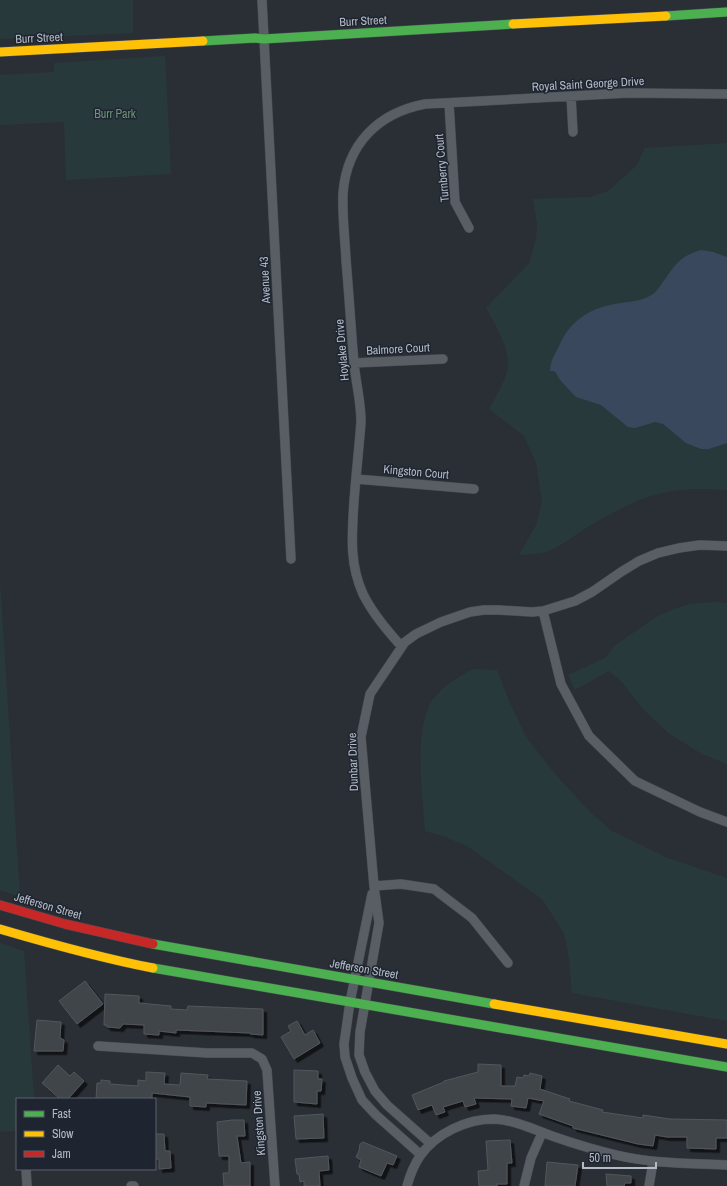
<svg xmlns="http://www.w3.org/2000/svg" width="727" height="1186" viewBox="0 0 727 1186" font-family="'Archivo Narrow',sans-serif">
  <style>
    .green { fill: #28393b }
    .water { fill: #3a485e }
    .building { fill: #41444a; stroke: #52565d; filter: url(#shadow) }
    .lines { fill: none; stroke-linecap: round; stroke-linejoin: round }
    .street-casing { stroke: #484b50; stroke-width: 10 }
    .fast-casing { stroke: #484b50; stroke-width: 10 }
    .slow-casing { stroke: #484b50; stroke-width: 10 }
    .jam-casing { stroke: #484b50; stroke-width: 10 }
    .street { stroke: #595d64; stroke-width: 9 }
    .fast { stroke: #4caf50; stroke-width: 9 }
    .slow { stroke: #ffc107; stroke-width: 9 }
    .jam { stroke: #c62828; stroke-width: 9 }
    .labels { text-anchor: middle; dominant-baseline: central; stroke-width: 3; stroke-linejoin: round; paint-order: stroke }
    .street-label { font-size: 12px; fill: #b4bbc6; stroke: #1e2530 }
    .park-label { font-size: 12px; fill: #6d9577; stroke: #1e2530 }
  </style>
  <defs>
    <filter id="shadow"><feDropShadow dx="3.5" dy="3.5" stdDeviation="0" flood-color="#0009"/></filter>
  </defs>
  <rect width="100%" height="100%" fill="#2a2f35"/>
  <path class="green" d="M0,0H133V33L0,39Z
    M165,56L171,174L66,180L64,122L0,125V75L54,72V63Z
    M727,143V490C701,488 676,488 651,496C629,503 606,516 586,528C573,536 561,547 546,552C538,554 527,554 519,555L536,525L542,502L536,463L524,436L489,409C494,399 501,389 505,378C515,354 497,329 486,308L529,263L536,239L537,224L533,199L590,197L608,191L636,166L645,148Z
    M0,581L20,897L0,890Z
    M713,602L727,603V764L702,754L668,733L644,710L620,680L609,671L575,690L568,675L605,658L614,646L656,617L674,609L689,604Z
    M473,669L497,670L510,703L526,737L555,774L590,812L612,831L668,858L727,878V1021L572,993L569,958L564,933L542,899L467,846L443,836L425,831C423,797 414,737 429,706C438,688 457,678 473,669Z
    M0,943L24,951L34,1099H17V1131L0,1132Z"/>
  <path class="water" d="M701,250L713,252L727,257V443L709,449H701L686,443L663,424L655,422L635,428L628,427L601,405L576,397L560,380L556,373L554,371H550C551,358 554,357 559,346C571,318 593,307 621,303C631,302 645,300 653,294C657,291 660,286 663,282C675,265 680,256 701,250Z"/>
  <path class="building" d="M85,981L103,1004L77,1024L59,1001Z
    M105,994L139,996V1003L171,1006V1009L187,1010L188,1006L263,1009V1035L250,1034V1033L176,1030V1033L159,1031V1035L144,1034V1025L123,1024L120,1028L107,1027V1025H104Z
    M37,1020L61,1022L60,1038L64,1040L63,1051H34Z
    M297,1021L305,1035L313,1030L320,1043L294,1059L281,1037L291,1031L288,1026Z
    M478,1064L501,1065V1086H515L517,1077L523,1078L524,1075L529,1076L530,1073L542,1076L540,1089L570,1099L569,1101L603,1110L602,1112L643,1118V1115L670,1119L727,1120V1138H716V1149L687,1148V1137H667L655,1135L653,1146L638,1144L573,1128V1126L539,1114L544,1101L528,1098L526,1108L511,1106L512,1099L474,1098L476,1104L465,1107L463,1101L443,1107L445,1112L436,1115L432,1105L418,1110L412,1095L444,1082V1081L478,1072Z
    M58,1065L70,1076L74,1072L84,1081L68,1099H60L42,1083Z
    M294,1070L318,1071V1079H322L321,1091H317V1104L294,1102Z
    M146,1072L165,1073L164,1084L180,1085L181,1073L208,1075L207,1079L247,1081L246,1105L206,1103V1107L190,1106V1097L152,1093V1099H96L97,1083H101V1080L110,1081V1084L138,1086V1080L146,1081Z
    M323,1114L324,1138L296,1139L294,1116Z
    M232,1120H244L245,1136H237L241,1163L250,1162V1186H224L223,1173H229V1156H219L217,1122Z
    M155,1134H164L165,1151H170L171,1168L159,1169V1159H155Z
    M510,1140L512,1163H507V1184H497V1186H479L478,1171L488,1170L486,1141Z
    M363,1142L397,1156L393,1165L387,1163L381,1176L359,1167L361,1160L356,1157L359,1151L360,1144Z
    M328,1156L329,1170L319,1171L320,1186H304V1181L300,1182L299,1174H297L295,1159Z
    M547,1162L578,1165L575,1186H545Z
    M606,1174L631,1176V1183H625L624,1186H607Z"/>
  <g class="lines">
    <g class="street-casing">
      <path id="street" d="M262,0L291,559
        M571,96L573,132
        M449,103L455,202L469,228
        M354,363L443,359
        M356,479L474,489
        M543,611L561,684L589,736L635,781L700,812L727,822
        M401,646C387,630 373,614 363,594C349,563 352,535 354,501C356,475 359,448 361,422C361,401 356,384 354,363C351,329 349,294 346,260C345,238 342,215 343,193C347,144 378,113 425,104L628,93L727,94
        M374,886L401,884L434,889L472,918L508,963
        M372,894L350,1002L344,1044L345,1057L352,1078L362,1100L376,1115L421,1155
        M98,1046L207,1053H252L262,1059L267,1070L275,1186
        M431,1144L387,1105L375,1091L365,1072L359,1055L360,1032L379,923L374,886L361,737L370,694L405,642L416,634L441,622L470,612L484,610H499L532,612L543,611L575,601L592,592L621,572L639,561L658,553L679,548L700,545L727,546
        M26,1169L27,1186
        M131,1186H134
        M407,1186C410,1175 414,1165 420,1156C436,1133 467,1119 494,1119C515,1120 535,1130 555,1137C575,1144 595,1150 616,1155C654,1164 689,1163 727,1165
        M524,1186L531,1158L542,1133
        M649,1186L653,1162"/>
    </g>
    <g class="fast-casing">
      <path id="fast" d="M666,16L727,12
        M203,41L255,38L264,39L513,24
        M153,944L494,1004
        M153,968L727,1067"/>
    </g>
    <g class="slow-casing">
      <path id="slow" d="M513,24L666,16
        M0,52L203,41
        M0,929C51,944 101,958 153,968
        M494,1004L727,1044"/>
    </g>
    <g class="jam-casing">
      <path id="jam" d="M0,905L65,924L153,944"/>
    </g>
    <use href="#street" class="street"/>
    <use href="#fast" class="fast"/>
    <use href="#slow" class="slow"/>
    <use href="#jam" class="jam"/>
  </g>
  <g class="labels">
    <g class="street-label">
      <text transform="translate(363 21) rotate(-3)">Burr Street</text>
      <text transform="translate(39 38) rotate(-3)">Burr Street</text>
      <text transform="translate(588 84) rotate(-3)">Royal Saint George Drive</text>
      <text transform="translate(442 168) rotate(-95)">Turnberry Court</text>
      <text transform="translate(265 280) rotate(-93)">Avenue 43</text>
      <text transform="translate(398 349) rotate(-3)">Balmore Court</text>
      <text transform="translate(342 350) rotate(-95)">Hoylake Drive</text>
      <text transform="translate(416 472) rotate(5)">Kingston Court</text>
      <text transform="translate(353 762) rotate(-92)">Dunbar Drive</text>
      <text transform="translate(48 906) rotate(16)">Jefferson Street</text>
      <text transform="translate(364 969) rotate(10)">Jefferson Street</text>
      <text transform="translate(259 1123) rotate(-94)">Kingston Drive</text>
    </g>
    <g class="park-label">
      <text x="115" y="114">Burr Park</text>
    </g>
  </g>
  <rect x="16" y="1098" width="140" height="72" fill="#1e2530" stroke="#5a616c"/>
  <rect x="24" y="1111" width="20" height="6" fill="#4caf50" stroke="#5a616c"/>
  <text x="52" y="1118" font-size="12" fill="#b4bbc6">Fast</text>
  <rect x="24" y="1131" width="20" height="6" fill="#ffc107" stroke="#5a616c"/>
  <text x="52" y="1138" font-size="12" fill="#b4bbc6">Slow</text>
  <rect x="24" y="1151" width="20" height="6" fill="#c62828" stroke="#5a616c"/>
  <text x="52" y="1158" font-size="12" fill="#b4bbc6">Jam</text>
  <path d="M583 1162v6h73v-6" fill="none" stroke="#b4bbc6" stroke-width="2"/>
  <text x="589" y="1162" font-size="12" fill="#b4bbc6" stroke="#1e2530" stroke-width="3" paint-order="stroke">50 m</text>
</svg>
